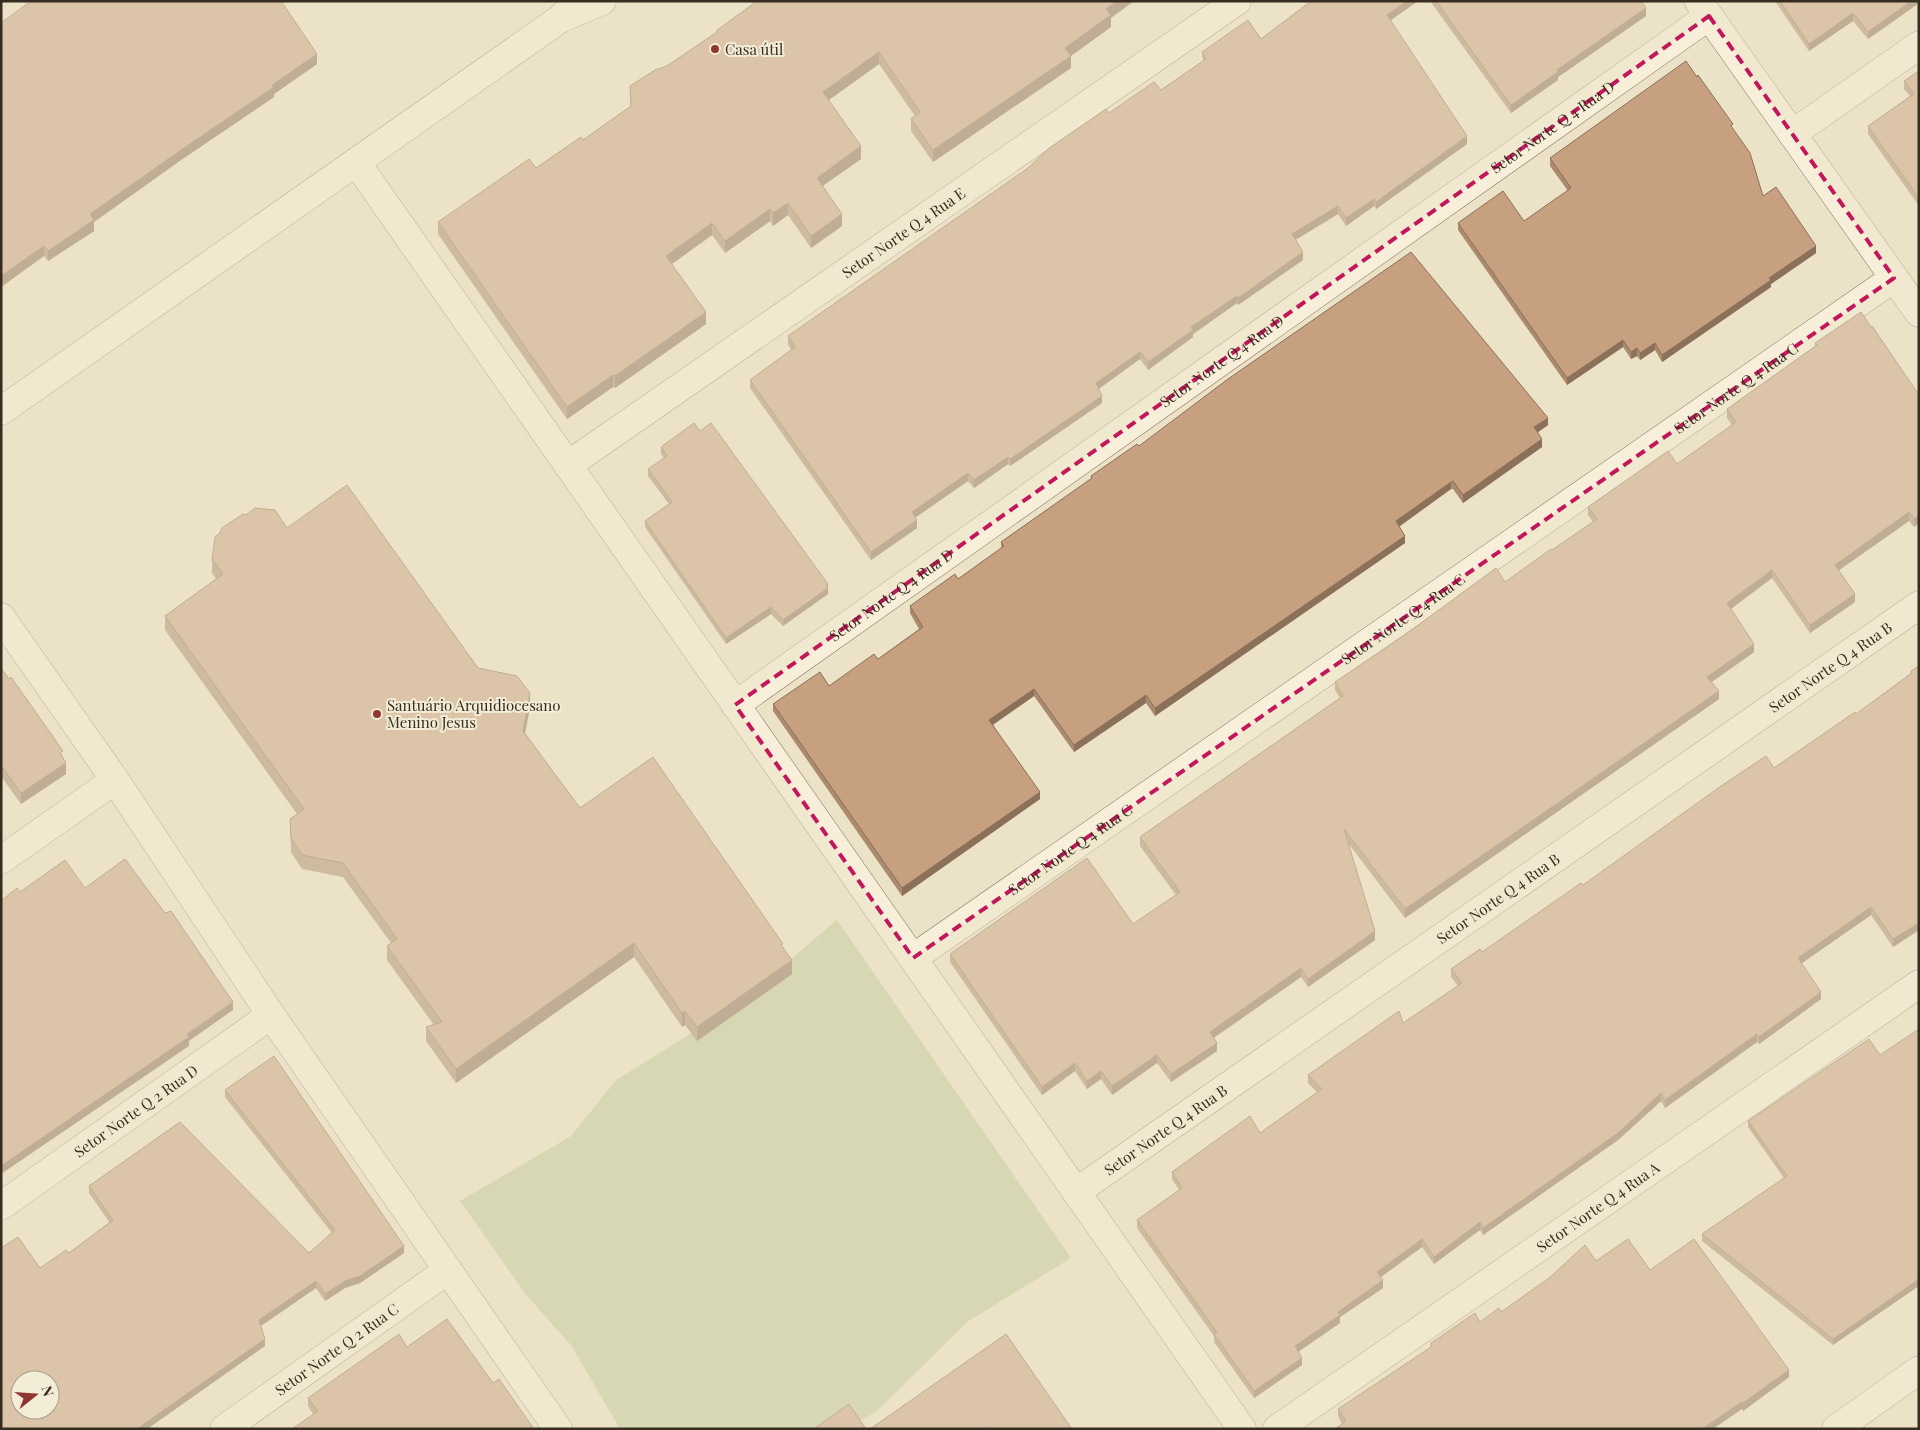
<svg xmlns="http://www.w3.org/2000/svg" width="1920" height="1430" viewBox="0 0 1920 1430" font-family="'Playfair Display',serif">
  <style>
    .green { fill: #c2c99c }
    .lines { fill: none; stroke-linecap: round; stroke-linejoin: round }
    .minor-casing { stroke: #86745e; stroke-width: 29 }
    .minor { stroke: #f7efda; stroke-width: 28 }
    .wall { fill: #ab8a6e }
    .shaded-wall { fill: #8b705a }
    .building { fill: #c7a080; stroke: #8b705a; fill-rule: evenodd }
    .marked { fill: none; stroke: #c2185b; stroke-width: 4; stroke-dasharray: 10 6; stroke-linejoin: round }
    .poi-dot { fill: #913532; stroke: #f3ecd6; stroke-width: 2 }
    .labels { text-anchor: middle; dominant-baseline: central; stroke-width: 4; stroke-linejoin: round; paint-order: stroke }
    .poi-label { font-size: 15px; fill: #372c20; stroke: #f3ecd6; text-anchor: start }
    .street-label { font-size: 15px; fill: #372c20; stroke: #f3ecd6 }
  </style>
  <rect width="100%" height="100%" fill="#ebe2c7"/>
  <path class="green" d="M837,920L1071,1258L967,1322L876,1412L844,1429H620L571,1345L527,1296L460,1201L571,1136L616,1080L737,1005Z"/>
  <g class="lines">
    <g class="minor-casing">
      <g id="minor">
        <path d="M1699,2L1919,313"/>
        <path d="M562,18L602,1"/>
        <path d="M1792,134L1919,45"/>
        <path d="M356,162L1242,1429"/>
        <path d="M1,411L560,19L577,1"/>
        <path id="s1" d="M568,465L1237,1"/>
        <path d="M1,617L115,780L271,1015L558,1429"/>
        <path id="s2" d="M735,705L1709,16"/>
        <path d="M1,860L115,780"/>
        <path id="s3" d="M913,958L1894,278"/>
        <path id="s4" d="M1076,1192L1919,605"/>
        <path id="s5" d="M1,1206L271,1015"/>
        <path id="s6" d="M224,1429L448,1270"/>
        <path id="s7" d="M1277,1429L1919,984"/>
        <path d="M1836,1429L1919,1370"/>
      </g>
    </g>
    <use href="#minor" class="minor"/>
  </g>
  <path class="wall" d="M1311,1H1418L1390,20L1467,144L1376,209L1374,206L1346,226L1338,214L1295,240L1303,260L1238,305L1237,303L1193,334V337L1148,370L1140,359L1098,389L1102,403L1010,466L1008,464L974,488L968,481L915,517L917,528L871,560L750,388V380L791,350L788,344V336L1109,113L1161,90L1203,61L1202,52L1261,39Z
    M1430,1H1641L1646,16L1558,77V80L1511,113Z
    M1775,1H1919V3L1868,39L1853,21L1809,51Z
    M1111,18V27L1071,56V68L933,162L911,131V119L915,116L879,64L829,100L861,159L822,186L842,226L811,248L788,215L773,226L770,221L725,253L712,235L672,264L706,324L615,388L613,387L567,419L438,234V222L536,168L583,140L631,106L630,86L667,66L716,33V31Z
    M1,23L317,64L274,94V97L181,160L94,222V231L48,261L44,256L1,287Z
    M1919,71V206L1868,134V126L1910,96L1904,89V81Z
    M1733,129L1763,196L1816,253L1771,284V287L1662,362L1655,350L1640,360L1637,356L1631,359L1623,347L1567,385L1458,230V223L1524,221L1568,191L1550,166V158Z
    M1815,343L1919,395L1914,527L1909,521L1839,570L1855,602L1810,633L1772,578L1730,609L1754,652L1712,682L1719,699L1405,918L1348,843L1375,940L1308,987L1301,977L1214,1038L1217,1051L1171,1082L1157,1063L1112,1095L1101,1079L1087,1089L1075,1071L1042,1095L950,962V954L1133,924L1176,895L1140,846V837L1340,698L1335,690V682L1505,582L1552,550L1593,522L1588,515V507L1677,464L1732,425L1727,418V409L1815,346Z
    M1548,425L1538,432L1542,447L1463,503L1453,489H1451L1399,526L1405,543L1155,716L1146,703L1074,752L1034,696L993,725L1040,799L902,896L773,711V704L829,686L878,659L919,629L910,613V606L958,579L1001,548V542L1091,479V476L1139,446Z
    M700,431L828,584V594L783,626L771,614L726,644L645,527V521L669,504L648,476V469L664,458L661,454V447Z
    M287,528L478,668L530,707L525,733L580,808L783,948L792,974L697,1041L685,1025L682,1027L634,957L456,1083L426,1041V1027L434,1025L387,960V946L391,943L343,877L302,869L291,852L290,819L297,814L165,630V616L216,579L212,573V559Z
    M1919,666V930L1893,947L1871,915L1801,963L1821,999L1759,1044L1757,1042L1665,1108L1661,1101L1618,1140L1483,1235L1480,1230L1434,1264L1422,1247L1380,1277L1383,1288L1340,1317V1323L1298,1352L1302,1365L1254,1398L1214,1342V1336L1137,1228V1220L1179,1190L1172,1179V1172L1260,1133L1317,1092L1308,1083V1075L1403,1023L1458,986L1451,977V969L1482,952L1583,885L1774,768L1856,714L1911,673V671Z
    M1,668L63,757L66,774L21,804L3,779L1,781Z
    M1880,1055L1833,1345L1702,1241V1234L1784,1178L1748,1127V1121Z
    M225,1090L404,1253L360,1283L345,1288L325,1301L316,1288L261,1326L265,1346L147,1429L40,1268L69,1253L110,1223L89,1193V1186L309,1253L332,1233L225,1097Z
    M1596,1261L1650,1270L1789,1377L1743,1411L1742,1409L1342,1424L1338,1416V1409L1480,1322L1501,1312Z
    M407,1347L493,1383L313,1414L308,1406V1398Z"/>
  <path class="shaded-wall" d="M1117,1H1134L1111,18V27L1065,60V48L1106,9Z
    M1407,1H1418L1387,23V15Z
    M1911,1H1919V3L1868,39V32Z
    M1646,8V16L1558,77V80L1511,113V105L1557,70Z
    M1853,13V21L1809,51V44Z
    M879,52V64L823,104V92Z
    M317,54V64L274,94V97L181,160L94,222V231L48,261V251L90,214Z
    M1071,56V68L933,162V150Z
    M1467,136V144L1376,209V202Z
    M861,146V159L817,190V178Z
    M1374,199V206L1346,226V218Z
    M788,203V215L773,226V213Z
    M1338,206V214L1292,242V234Z
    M770,209V221L725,253V241Z
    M842,214V226L811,248V236Z
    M712,223V235L666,268V256Z
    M44,246V256L1,287V276Z
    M1816,246V253L1771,284V287L1662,362V355L1769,278Z
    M1303,252V260L1238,305V298Z
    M1237,296V303L1193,334V337L1148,370V362L1191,327Z
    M706,312V324L615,388V376Z
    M1623,340V347L1567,385V378Z
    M1655,343V350L1640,360V353Z
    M1637,348V356L1631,359V352Z
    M1140,352V359L1096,391V383Z
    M613,375V387L567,419V407Z
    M1102,396V403L1010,466V459Z
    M1548,418V425L1534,435V427Z
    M1542,439V447L1463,503V495Z
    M1008,457V464L974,488V480Z
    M968,473V481L912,520V512Z
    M1451,482V489L1396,529V521Z
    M1909,512V521L1835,573V565Z
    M1919,515V524L1914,527V519Z
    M917,520V528L871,560V552Z
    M1405,536V543L1155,716V708Z
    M1772,570V578L1727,612V603Z
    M828,584V594L783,626V620Z
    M1855,594V602L1810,633V625Z
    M771,607V614L726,644V638Z
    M1754,644V652L1707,685V677Z
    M1034,689V696L989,727V720Z
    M1719,691V699L1405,918V909Z
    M530,693V707L523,744V731Z
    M1146,695V703L1074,752V745Z
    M66,763V774L21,804V793Z
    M3,768V779L1,781V770Z
    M1040,792V799L902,896V888Z
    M1871,907V915L1798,966V958Z
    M1919,923V930L1893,947V939Z
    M1375,931V940L1308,987V979Z
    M634,943V957L456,1083V1069Z
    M792,960V974L697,1041V1027Z
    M1301,968V977L1210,1040V1032Z
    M1821,992V999L1759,1044V1037Z
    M233,1002V1010L189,1041V1046L1,1174V1166Z
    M685,1011V1025L682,1027V1013Z
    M1757,1034V1042L1665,1108V1100Z
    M1217,1043V1051L1171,1082V1074Z
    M1157,1055V1063L1112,1095V1086Z
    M1075,1063V1071L1042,1095V1087Z
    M1101,1071V1079L1087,1089V1081Z
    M1661,1093V1101L1618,1140L1483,1235V1228Z
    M1480,1222V1230L1434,1264V1257Z
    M1422,1239V1247L1377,1280V1272Z
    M404,1246V1253L360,1283L345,1288L325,1301V1294L345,1281Z
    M1919,1279V1286L1833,1345V1339Z
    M1383,1280V1288L1340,1317V1323L1295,1354V1346L1338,1312Z
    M316,1281V1288L259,1327V1320Z
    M265,1339V1346L147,1429H137Z
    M1302,1358V1365L1254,1398V1391Z
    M1789,1370V1377L1743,1411V1403Z
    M1742,1402V1409L1713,1429H1702Z"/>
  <path class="building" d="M31,1H281L317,54L272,85L274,87L181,150L90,214L94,220L48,251L44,246L1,276V23Z
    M757,1H1117L1106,9L1111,15L1065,48L1071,56L933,150L911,119L920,112L879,52L823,92L861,146L817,178L842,214L811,236L788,203L773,213L770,209L725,241L712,223L666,256L706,312L615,376L613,375L567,407L438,222L529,159L536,168L581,137L583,140L631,106L630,86L655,70L667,66L717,32L716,31Z
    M1311,1H1407L1387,15L1467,136L1376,202L1374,199L1346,218L1338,206L1292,234L1303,252L1238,298L1237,296L1191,327L1193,330L1148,362L1140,352L1096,383L1102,396L1010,459L1008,457L974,480L968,473L912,512L917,520L871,552L750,380L795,347L788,336L1028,168L1048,149L1106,109L1109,113L1154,82L1161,90L1206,59L1202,52L1248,20L1261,39Z
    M1436,1H1641L1646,8L1557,70L1558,72L1511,105Z
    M1780,1H1911L1868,32L1853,13L1809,44Z
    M1686,61L1697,77L1698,75L1733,124L1731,126L1750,153L1763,196L1776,187L1816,246L1769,278L1771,280L1662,355L1655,343L1640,353L1637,348L1631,352L1623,340L1567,378L1458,223L1503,191L1524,221L1571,188L1550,158Z
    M1919,71V198L1868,126L1914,94L1904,81Z
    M1411,252L1548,418L1534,427L1542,439L1463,495L1453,481L1451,482L1396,521L1405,536L1155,708L1146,695L1074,745L1034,689L989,720L1040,792L902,888L773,704L820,672L829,686L874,654L878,659L923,627L910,606L955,574L958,579L1004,546L1001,542L1092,478L1091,476L1137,444L1139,446L1228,379Z
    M1861,312L1871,327L1872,326L1919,395V515L1914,519L1909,512L1835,565L1855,594L1810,625L1772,570L1727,603L1754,644L1707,677L1719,691L1405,909L1344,829L1375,931L1308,979L1301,968L1210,1032L1217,1043L1171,1074L1157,1055L1112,1086L1101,1071L1087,1081L1075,1063L1042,1087L950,954L1087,858L1133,924L1180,892L1140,837L1343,696L1335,682L1406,634L1496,568L1505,582L1551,549L1552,550L1597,519L1588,507L1668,451L1677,464L1736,422L1727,409L1817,345L1815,343Z
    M694,423L700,431L711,423L828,584L826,586L828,588L783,620L771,607L726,638L645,521L672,502L648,469L667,456L661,447Z
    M347,485L478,668L517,676L530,693L523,731L580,808L653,757L783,944L781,945L792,960L697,1027L685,1011L682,1013L634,943L456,1069L426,1027L442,1022L387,946L397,939L343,863L302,855L291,838L290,819L304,809L165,616L223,574L212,559L215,537L220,533L222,528L243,514L246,515L255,508L275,510L287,528Z
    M1919,666V923L1893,939L1871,907L1798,958L1821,992L1759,1037L1757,1034L1665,1100L1661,1093L1618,1133L1483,1228L1480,1222L1434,1257L1422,1239L1377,1272L1383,1280L1338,1312L1340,1315L1295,1346L1302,1358L1254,1391L1214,1334L1217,1332L1137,1220L1182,1188L1172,1172L1250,1116L1260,1133L1322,1089L1308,1075L1399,1011L1403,1023L1462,983L1451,969L1480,949L1482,952L1581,883L1583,885L1721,786L1766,756L1774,768L1855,712L1856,714L1912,673L1911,671Z
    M1,668L9,679L11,677L63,751L60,753L66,763L21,793L3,768L1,770Z
    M125,859L165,913L171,911L233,1002L187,1034L189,1037L1,1166V901L17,888L20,892L65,860L85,888Z
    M1919,1029V1279L1833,1339L1702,1234L1787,1176L1748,1121L1869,1039L1880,1055Z
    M274,1056L404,1246L360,1276L345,1281L325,1294L316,1281L259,1320L265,1339L137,1429H1V1248L18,1237L40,1268L66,1250L69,1253L113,1220L89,1186L180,1122L309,1253L335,1230L225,1090ZM20,1380H50V1410H20Z
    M1628,1239L1650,1270L1694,1239L1789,1370L1743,1403L1742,1402L1702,1429H1335L1346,1421L1338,1409L1431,1347V1343L1475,1313L1480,1322L1499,1308L1501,1312L1549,1278L1585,1245L1596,1261Z
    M447,1319L493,1383L499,1379L534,1429H292L318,1411L308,1398L399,1334L407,1347Z
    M1006,1334L1072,1429H990L989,1427L986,1429H870Z
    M849,1404L866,1429H814Z"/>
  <path d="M0 0H1920V1430H0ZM1709,16L1894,278L913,958L735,705Z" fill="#ebe2c7" fill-opacity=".55" fill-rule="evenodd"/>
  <path class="marked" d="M1709,16L1894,278L913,958L735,705Z"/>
  <g class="poi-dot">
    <circle cx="715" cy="49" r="5"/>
    <circle cx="377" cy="714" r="5"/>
  </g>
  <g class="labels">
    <g class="poi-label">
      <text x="725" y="49">Casa útil</text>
      <text x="387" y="705">Santuário Arquidiocesano<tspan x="387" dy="17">Menino Jesus</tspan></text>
    </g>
    <g class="street-label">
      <text stroke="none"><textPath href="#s2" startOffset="1001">Setor Norte Q 4 Rua D</textPath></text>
      <text stroke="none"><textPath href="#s1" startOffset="408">Setor Norte Q 4 Rua E</textPath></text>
      <text stroke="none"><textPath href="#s2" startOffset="596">Setor Norte Q 4 Rua D</textPath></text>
      <text stroke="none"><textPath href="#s3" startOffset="1001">Setor Norte Q 4 Rua C</textPath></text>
      <text stroke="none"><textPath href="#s2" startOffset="191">Setor Norte Q 4 Rua D</textPath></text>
      <text stroke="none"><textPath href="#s3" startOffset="596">Setor Norte Q 4 Rua C</textPath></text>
      <text stroke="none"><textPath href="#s4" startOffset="919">Setor Norte Q 4 Rua B</textPath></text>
      <text stroke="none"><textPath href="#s3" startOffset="191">Setor Norte Q 4 Rua C</textPath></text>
      <text stroke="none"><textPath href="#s4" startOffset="514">Setor Norte Q 4 Rua B</textPath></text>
      <text stroke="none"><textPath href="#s5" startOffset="165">Setor Norte Q 2 Rua D</textPath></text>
      <text stroke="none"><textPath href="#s4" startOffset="109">Setor Norte Q 4 Rua B</textPath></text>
      <text stroke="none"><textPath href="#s7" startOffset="390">Setor Norte Q 4 Rua A</textPath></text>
      <text stroke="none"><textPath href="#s6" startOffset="138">Setor Norte Q 2 Rua C</textPath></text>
    </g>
  </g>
  <rect width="1920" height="1430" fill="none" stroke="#372c20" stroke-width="5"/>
  <g transform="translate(35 1395) rotate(73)"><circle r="24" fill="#f3ecd6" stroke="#a89f8d"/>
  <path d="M0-4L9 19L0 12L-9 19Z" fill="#913532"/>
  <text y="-8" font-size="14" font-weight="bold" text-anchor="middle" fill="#372c20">N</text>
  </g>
</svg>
